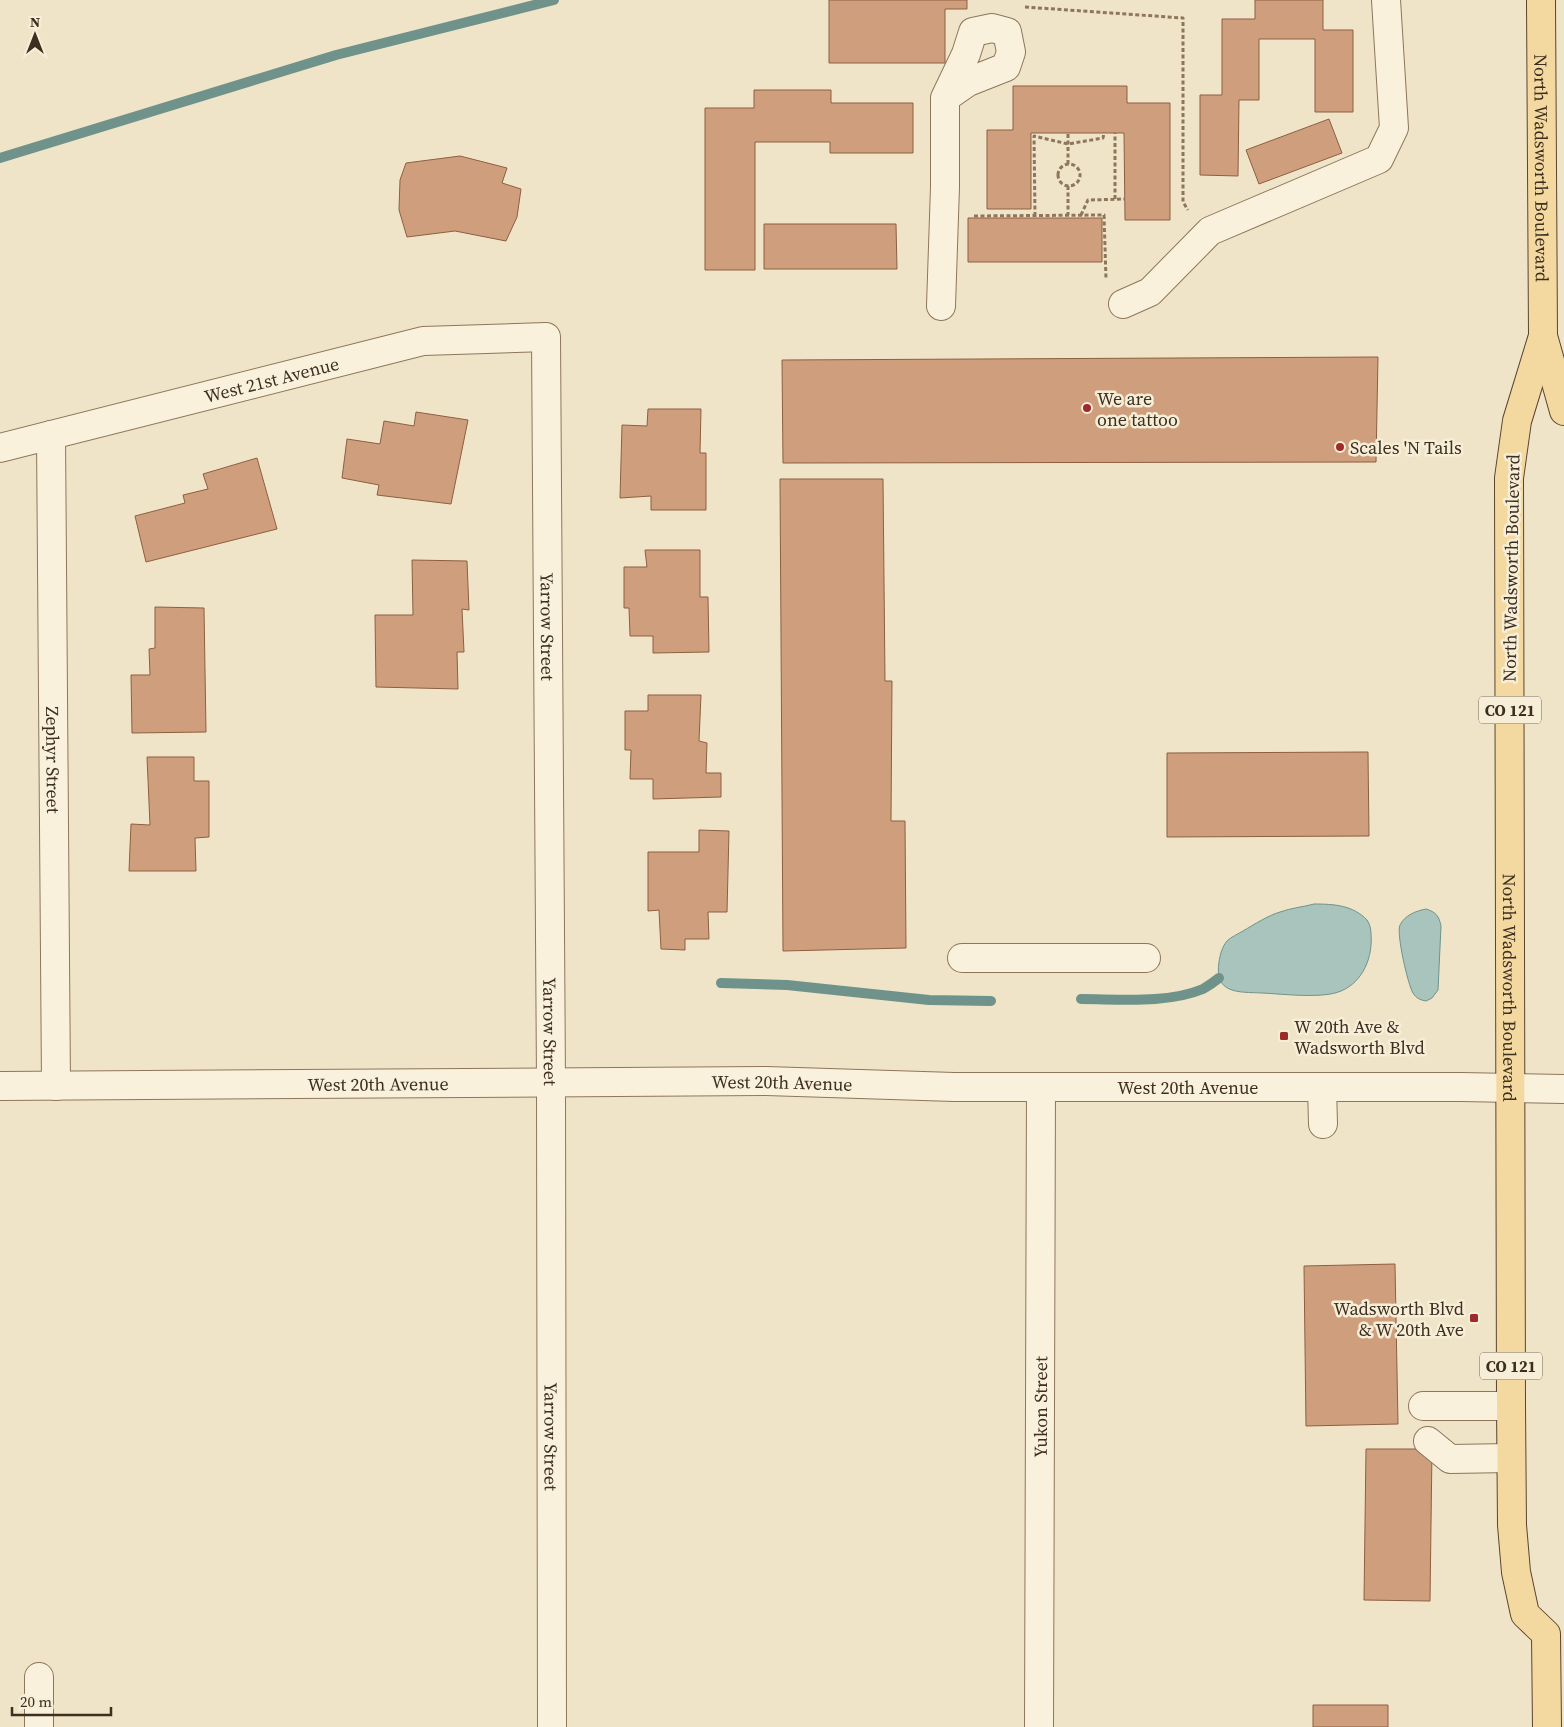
<svg xmlns="http://www.w3.org/2000/svg" width="1564" height="1727" viewBox="0 0 1564 1727" font-family="'Source Serif 4',serif">
  <style>
    .water { fill: #a9c4bc; stroke: #6f938a }
    .lines { fill: none; stroke-linecap: round; stroke-linejoin: round }
    .stream { stroke: #6f938a; stroke-width: 10 }
    .building { fill: #cf9f7d; stroke: #8d5f41 }
    .minor-casing { stroke: #8d765c; stroke-width: 30 }
    .major-casing { stroke: #5b4430; stroke-width: 30 }
    .path { stroke: #8d765c; stroke-width: 3; stroke-dasharray: 4 2.5; stroke-linecap: butt }
    .minor { stroke: #faf1dc; stroke-width: 28 }
    .major { stroke: #f3d9a0; stroke-width: 28 }
    .poi-dot { fill: #9e2a2b; stroke: #f7eed8; stroke-width: 2 }
    .labels { text-anchor: middle; dominant-baseline: central; stroke-width: 5; stroke-linejoin: round; paint-order: stroke }
    .shield { fill: #f7eed8; stroke: #756857; stroke-width: 1 }
    .shield-label { font-size: 16px; font-weight: bold; fill: #3d2e20 }
    .street-label { font-size: 18px; fill: #3d2e20; stroke: #f7eed8 }
    .poi-label { font-size: 18px; fill: #3d2e20; stroke: #f7eed8; text-anchor: start }
  </style>
  <rect width="100%" height="100%" fill="#f0e4c8"/>
  <path class="water" d="M1314,904C1333,904 1353,905 1367,920C1370,924 1371,930 1371,934C1373,957 1363,982 1341,991C1323,999 1283,994 1262,993C1238,992 1214,994 1219,962C1220,955 1222,947 1227,941C1231,937 1238,934 1243,931C1255,924 1267,916 1280,912C1291,908 1303,907 1314,904Z
    M1426,909C1436,912 1439,916 1441,926L1438,990L1432,998L1426,1001C1420,1000 1416,998 1413,993C1408,985 1396,933 1400,925C1405,915 1416,911 1426,909Z"/>
  <g class="lines">
    <path class="stream" d="M0,158L336,55L554,0
      M721,983L787,985L929,1000L991,1001
      M1081,999C1119,999 1167,1004 1203,989C1208,986 1214,982 1219,978"/>
  </g>
  <path class="building" d="M829,0H967V9H945V63H829Z
    M1255,0H1323V30H1353V112H1315V39H1259V100H1239L1238,176L1200,175V95H1222V19H1255Z
    M1013,86H1127V103H1170V220H1125L1124,133H1031V209H987V130H1013Z
    M754,90H831V103H913V153H830V142H755V270H705V108H754Z
    M1329,119L1342,153L1259,184L1246,150Z
    M460,156L507,168L502,183L521,189L517,217L506,241L455,231L407,237L399,210L400,180L406,163Z
    M968,218H1102V262H968Z
    M764,224H896L897,269H764Z
    M1378,357L1376,462L783,463L782,360Z
    M648,409H701L700,453H706V510H651V496L620,498L622,425L647,426Z
    M416,412L468,420L451,504L377,495L379,485L342,478L347,439L380,444L384,421L414,426Z
    M257,458L277,529L146,562L135,516L185,503L183,495L208,489L203,474Z
    M780,479H883L885,681H892L891,821H905L906,948L783,951Z
    M645,550H700V597H708L709,652L653,653V636H630L629,608H624V567H647Z
    M412,560L467,561L469,610L462,609L464,652H457L458,689L376,687L375,615H413Z
    M155,607L204,608L206,732L132,733L131,675H150L149,649L155,648Z
    M648,695H701L699,741L707,743L706,773H721V797L653,799V779H630L631,750H625V711H648Z
    M1368,752L1369,836L1167,837V753Z
    M147,757H194V781H209V837L195,838L196,871H129L131,824L150,825Z
    M699,830L729,831L727,912H708L709,939H685V950L661,949L659,910L648,911V852H699Z
    M1395,1264L1398,1424L1306,1426L1304,1266Z
    M1366,1449H1432L1430,1601L1364,1600Z
    M1313,1705H1388V1727H1313Z"/>
  <g class="lines">
    <g class="minor-casing">
      <g id="minor">
        <path d="M1123,304L1150,292L1210,231L1379,159L1394,128L1386,0"/>
        <path d="M941,306L945,187V98L966,54L973,32L992,28L1007,32L1011,52L1006,67L968,82L945,98"/>
        <path id="s1" d="M51,435L56,1086"/>
        <path id="s2" d="M0,448L423,341L546,337L551,1082L552,1727"/>
        <path d="M962,958H1146"/>
        <path id="s3" d="M0,1086L766,1081L954,1087H1461L1564,1089"/>
        <path d="M1322,1087L1323,1124"/>
        <path d="M1423,1406H1511"/>
        <path d="M1428,1441L1450,1459L1511,1458"/>
        <path d="M39,1677V1727"/>
        <path id="s4" d="M1039,1727L1041,1087"/>
      </g>
    </g>
    <g class="major-casing">
      <g id="major">
        <path id="s5" d="M1541,0L1543,336L1564,411"/>
        <path id="s6" d="M1543,336L1517,421L1509,478L1511,1406L1512,1525L1516,1572L1525,1614L1546,1634L1547,1727"/>
      </g>
    </g>
    <path class="path" d="M1025,7L1183,18V202L1188,210
      M1068,164V133
      M1058 175a11 11 0 1 1 22 0a11 11 0 1 1-22 0Z
      M1068,186V215
      M1115,199V133
      M1081,215L1088,200L1125,199
      M974,216L1104,215L1106,279
      M1035,216L1034,136L1068,144L1103,138L1104,133"/>
    <use href="#minor" class="minor"/>
    <use href="#major" class="major"/>
  </g>
  <g class="poi-dot">
    <circle cx="1087" cy="408" r="5"/>
    <circle cx="1340" cy="447" r="5"/>
    <rect x="1279" y="1031" width="10" height="10" rx="2.5"/>
    <rect x="1469" y="1313" width="10" height="10" rx="2.5"/>
  </g>
  <g class="labels">
    <g class="shield">
      <rect x="1479" y="696.5" width="62" height="27" rx="4"/>
      <rect x="1480" y="1352.5" width="62" height="27" rx="4"/>
    </g>
    <g class="shield-label">
      <text x="1510" y="710">CO 121</text>
      <text x="1511" y="1366">CO 121</text>
    </g>
    <g class="street-label">
      <text stroke="none"><textPath href="#s5" startOffset="168">North Wadsworth Boulevard</textPath></text>
      <text stroke="none"><textPath href="#s2" startOffset="280">West 21st Avenue</textPath></text>
      <text transform="translate(1511 568) rotate(-89)">North Wadsworth Boulevard</text>
      <text stroke="none"><textPath href="#s2" startOffset="849">Yarrow Street</textPath></text>
      <text stroke="none"><textPath href="#s1" startOffset="325">Zephyr Street</textPath></text>
      <text stroke="none"><textPath href="#s6" startOffset="656">North Wadsworth Boulevard</textPath></text>
      <text stroke="none"><textPath href="#s2" startOffset="1254">Yarrow Street</textPath></text>
      <text stroke="none"><textPath href="#s3" startOffset="378">West 20th Avenue</textPath></text>
      <text stroke="none"><textPath href="#s3" startOffset="782">West 20th Avenue</textPath></text>
      <text stroke="none"><textPath href="#s3" startOffset="1188">West 20th Avenue</textPath></text>
      <text stroke="none"><textPath href="#s4" startOffset="320">Yukon Street</textPath></text>
      <text stroke="none"><textPath href="#s2" startOffset="1659">Yarrow Street</textPath></text>
    </g>
    <g class="poi-label">
      <text x="1097" y="398">We are<tspan x="1097" dy="21">one tattoo</tspan></text>
      <text x="1350" y="447">Scales 'N Tails</text>
      <text x="1294" y="1026">W 20th Ave &amp;<tspan x="1294" dy="21">Wadsworth Blvd</tspan></text>
      <text x="1464" y="1308" text-anchor="end">Wadsworth Blvd<tspan x="1464" dy="21">&amp; W 20th Ave</tspan></text>
    </g>
  </g>
  <g transform="translate(35 35)" stroke="#f7eed8" stroke-width="4" paint-order="stroke">
  <path d="M0-4L9 19L0 12L-9 19Z" fill="#3d2e20"/>
  <text y="-8" font-size="14" font-weight="bold" text-anchor="middle" fill="#3d2e20">N</text>
  </g>
  <path d="M12 1707v8h99v-8" fill="none" stroke="#3d2e20" stroke-width="2.5"/>
  <text x="20" y="1707" font-size="15" fill="#3d2e20" stroke="#f7eed8" stroke-width="4" paint-order="stroke">20 m</text>
</svg>
